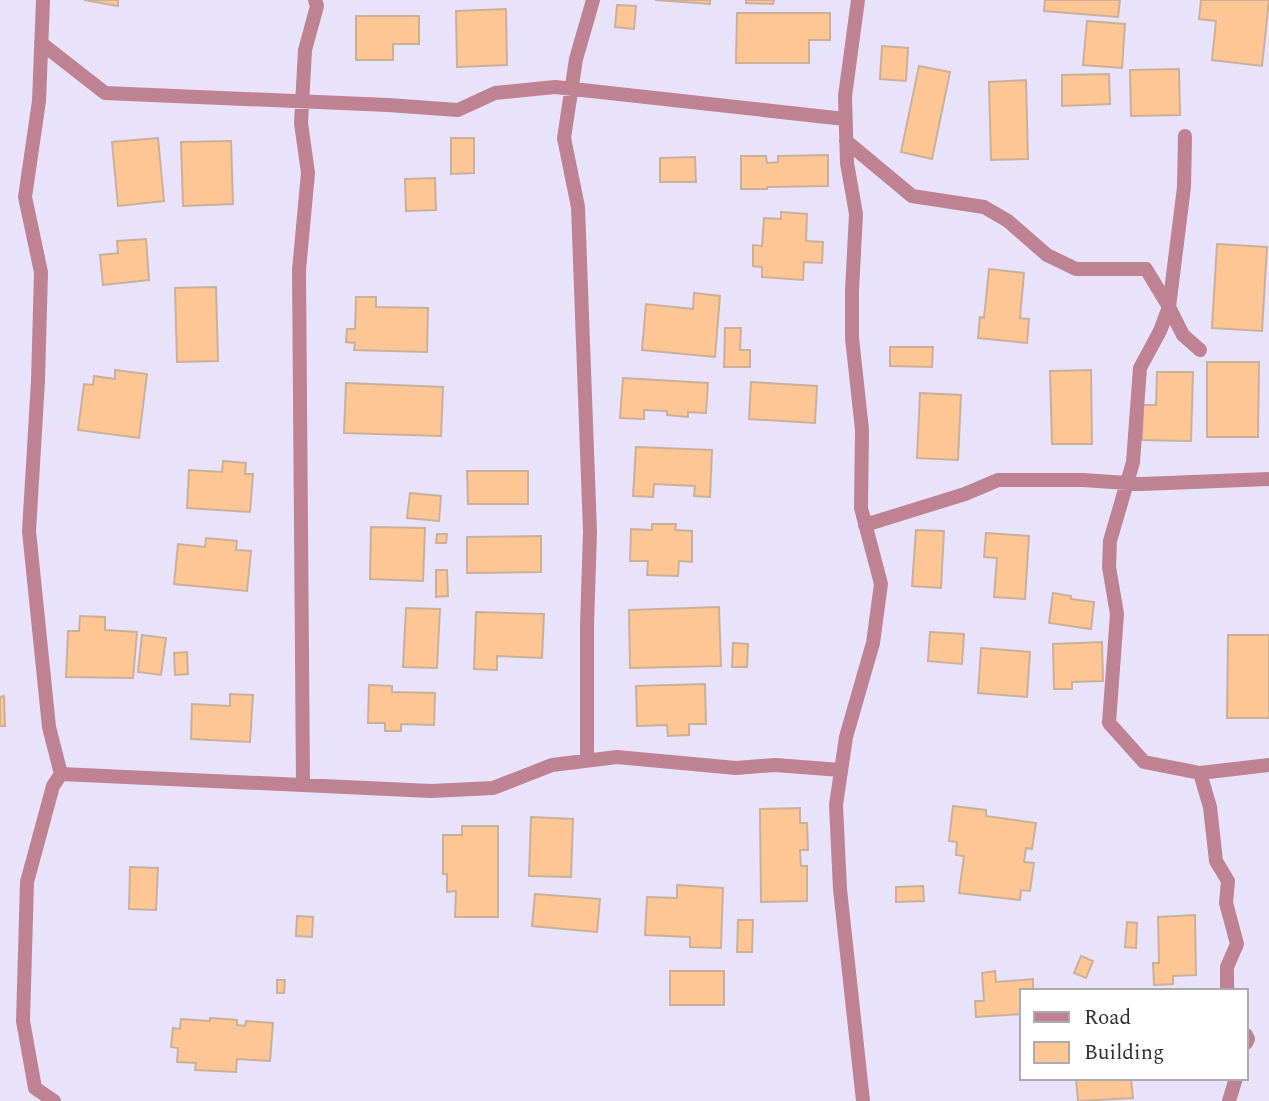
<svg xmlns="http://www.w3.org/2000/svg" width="1269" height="1101" viewBox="0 0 1269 1101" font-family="Spectral,serif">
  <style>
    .building { fill: #fdc694; stroke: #cab099; stroke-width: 2 }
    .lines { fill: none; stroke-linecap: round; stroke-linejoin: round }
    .minor { stroke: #bf8292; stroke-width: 14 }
  </style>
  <rect width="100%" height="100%" fill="#e9e2fb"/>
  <path class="building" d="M84,0H118V6Z
    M655,0H710V4Z
    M746,0H774L773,4L746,3Z
    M1045,0H1120L1118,17L1044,11Z
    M1201,0H1269L1262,66L1212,60L1216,21L1199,19Z
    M617,5L636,6L634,29L615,27Z
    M506,9L507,65L457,67L456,11Z
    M737,13H830V40H809V63H736Z
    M356,16H419V44H393V60H356Z
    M1087,21L1125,24L1122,68L1083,65Z
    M882,46L908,48L906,81L880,79Z
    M919,66L950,72L932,159L901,152Z
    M1179,69L1180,115L1131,116L1130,70Z
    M1109,74L1110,104L1062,106V75Z
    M1026,80L1028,159L991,160L989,82Z
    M158,138L164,201L118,206L112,142Z
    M451,138H474V173L451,174Z
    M231,141L233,204L183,206L181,142Z
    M828,155V186L767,187V189H741V156H766L767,163L778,162V156Z
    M695,157L696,182H660V158Z
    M435,178L436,210L406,211L405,179Z
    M781,212L807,214L806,241L823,242L822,263L804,262L803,280L762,277V267L753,266V245L762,246L764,218L781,219Z
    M146,239L149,280L103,285L100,255L118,253L117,241Z
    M1217,244L1267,247L1262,331L1212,328Z
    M989,269L1024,273L1020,318L1029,319L1027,343L978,338L980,317L984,318Z
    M216,287L218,361L177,362L175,288Z
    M694,293L720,296L715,357L642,350L646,304L693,309Z
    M356,297H376V307L428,308L427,352L354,350L355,343L346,342L347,329H355Z
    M725,328H741L740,350H750V367H724Z
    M890,347H933L932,367L890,366Z
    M1207,362H1259L1258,437H1207Z
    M115,370L147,374L139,438L78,430L84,384L93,385L94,376L115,379Z
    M1091,370L1092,444H1052L1050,371Z
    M1157,372H1193L1191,441L1142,440L1143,405H1156Z
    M623,378L708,383L706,413L688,412V417L667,415V411L644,410V419L620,418Z
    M751,382L817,386L815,423L749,419Z
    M346,383L443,387L441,436L344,433Z
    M920,393L961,395L958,460L917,458Z
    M636,447L712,450L710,497L694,496L695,486L654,484L653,497L633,496Z
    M223,461L246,463L245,474H253L250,512L187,508L189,470L222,472Z
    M467,471H528V504H468Z
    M410,493L441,496L439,521L407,518Z
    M652,524H676L675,530L692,531V562L679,561L678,576L647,575L648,561H630L631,529L652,530Z
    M371,527L425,528L423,581L370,579Z
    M916,530L944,531L941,588L912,586Z
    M986,533L1029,536L1025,599L994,597L997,558L984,557Z
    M437,534H447L446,543H436Z
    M541,536V572L467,573V537Z
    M206,538L237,541L236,550L251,551L247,591L174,584L178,544L205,547Z
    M436,570H447L448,596L436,597Z
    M1053,593L1071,596V599L1094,602L1091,629L1049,623Z
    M719,607L721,666L630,668L629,610Z
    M406,608L440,609L437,668L403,667Z
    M476,612L544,614L542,658L497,656V670L474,669Z
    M80,616L105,617V630L137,632L133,678L66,677L68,631H79Z
    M930,632L964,634L962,664L928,661Z
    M142,635L166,638L161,675L138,672Z
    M1228,635H1269V718H1227Z
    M1102,642L1103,681L1072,682V689H1054L1053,644Z
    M733,643L748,644L747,667H732Z
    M981,648L1030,652L1027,697L978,693Z
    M187,652L188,674L175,675L174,653Z
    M705,684L706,724H689V735L668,736L667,725L637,726L636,686Z
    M369,685L392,686V692L435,693L434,725L401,724V731H385V723H368Z
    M230,694L253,695L250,742L191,739L192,704L230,706Z
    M4,696L5,726H0V697Z
    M953,806L986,810V816L1036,823L1032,849L1026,848L1024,862L1034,863L1030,891L1021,890L1020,900L959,893L964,856L956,855L957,842L949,841Z
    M800,808V823H807L808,850H800L801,866H807V901L761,902L760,809Z
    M531,817L573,819L571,877L529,876Z
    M462,826H498V917H455L456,891L447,892V874H443V835H462Z
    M130,867L158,868L156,910L129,909Z
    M677,885L723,888L721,948L690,947V937L645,935L647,897L677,898Z
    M923,886L924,901L896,902V887Z
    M535,894L600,899L597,932L532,926Z
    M1195,915L1196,975L1173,976V984L1154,985L1153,963H1159L1158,917Z
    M297,916L313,917L312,937L296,936Z
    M738,920H753L752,952H737Z
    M1127,922L1137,923L1136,948L1125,947Z
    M1081,956L1093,961L1086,978L1074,973Z
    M670,971H724V1005H670Z
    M995,971L996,982L1033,979V991H1022V1014L976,1017L975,1001H984L982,973Z
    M277,980H285L284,993H277Z
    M210,1018L237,1020V1025L245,1026L246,1021L273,1023L270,1061L237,1059L236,1072L195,1070L196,1063L177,1062L178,1048L171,1047L173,1028L180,1029L181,1019L210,1021Z
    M1076,1078H1131L1133,1098L1078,1101Z"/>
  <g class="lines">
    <path class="minor" d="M43,0L39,101L25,197L41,272L38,381L29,531L49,727L61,774L53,786L27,882L23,1021L35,1088L54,1101
      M858,0L845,96L847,163L856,214L852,291V338L862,430L861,508L881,584L873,643L846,737L836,805L840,889L863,1101
      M41,43L105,93L388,105L458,110L495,93L555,87L845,119
      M1185,136L1184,187L1169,307L1160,331L1140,368L1133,462L1110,541L1109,567L1117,614L1109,723L1144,762L1200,773L1210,807L1216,861L1228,881L1226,903L1237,944L1227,967V986L1228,991
      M846,141L912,196L984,207L1008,221L1047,255L1076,269H1146L1169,307L1183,335L1200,350
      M865,525L965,494L998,480H1083L1142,484L1269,479
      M587,760V625L590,532L578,207L564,138L576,59L593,0
      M1200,773L1269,765
      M61,774L431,791L493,788L552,765L617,757L736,768L775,765L841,770
      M303,785L299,270L308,173L301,123L305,50L317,6L315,0
      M1246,1035L1248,1039L1246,1043
      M1229,1101L1236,1078"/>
  </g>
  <rect x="1020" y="989" width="228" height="91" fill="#ffffff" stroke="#adabb0" stroke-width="2"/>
  <rect x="1034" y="1012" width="35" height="10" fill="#bf8292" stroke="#adabb0" stroke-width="2"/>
  <text x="1084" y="1024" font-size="21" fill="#322e3a">Road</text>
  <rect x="1034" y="1042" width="35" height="21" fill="#fdc694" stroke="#adabb0" stroke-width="2"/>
  <text x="1084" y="1059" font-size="21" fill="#322e3a">Building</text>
</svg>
